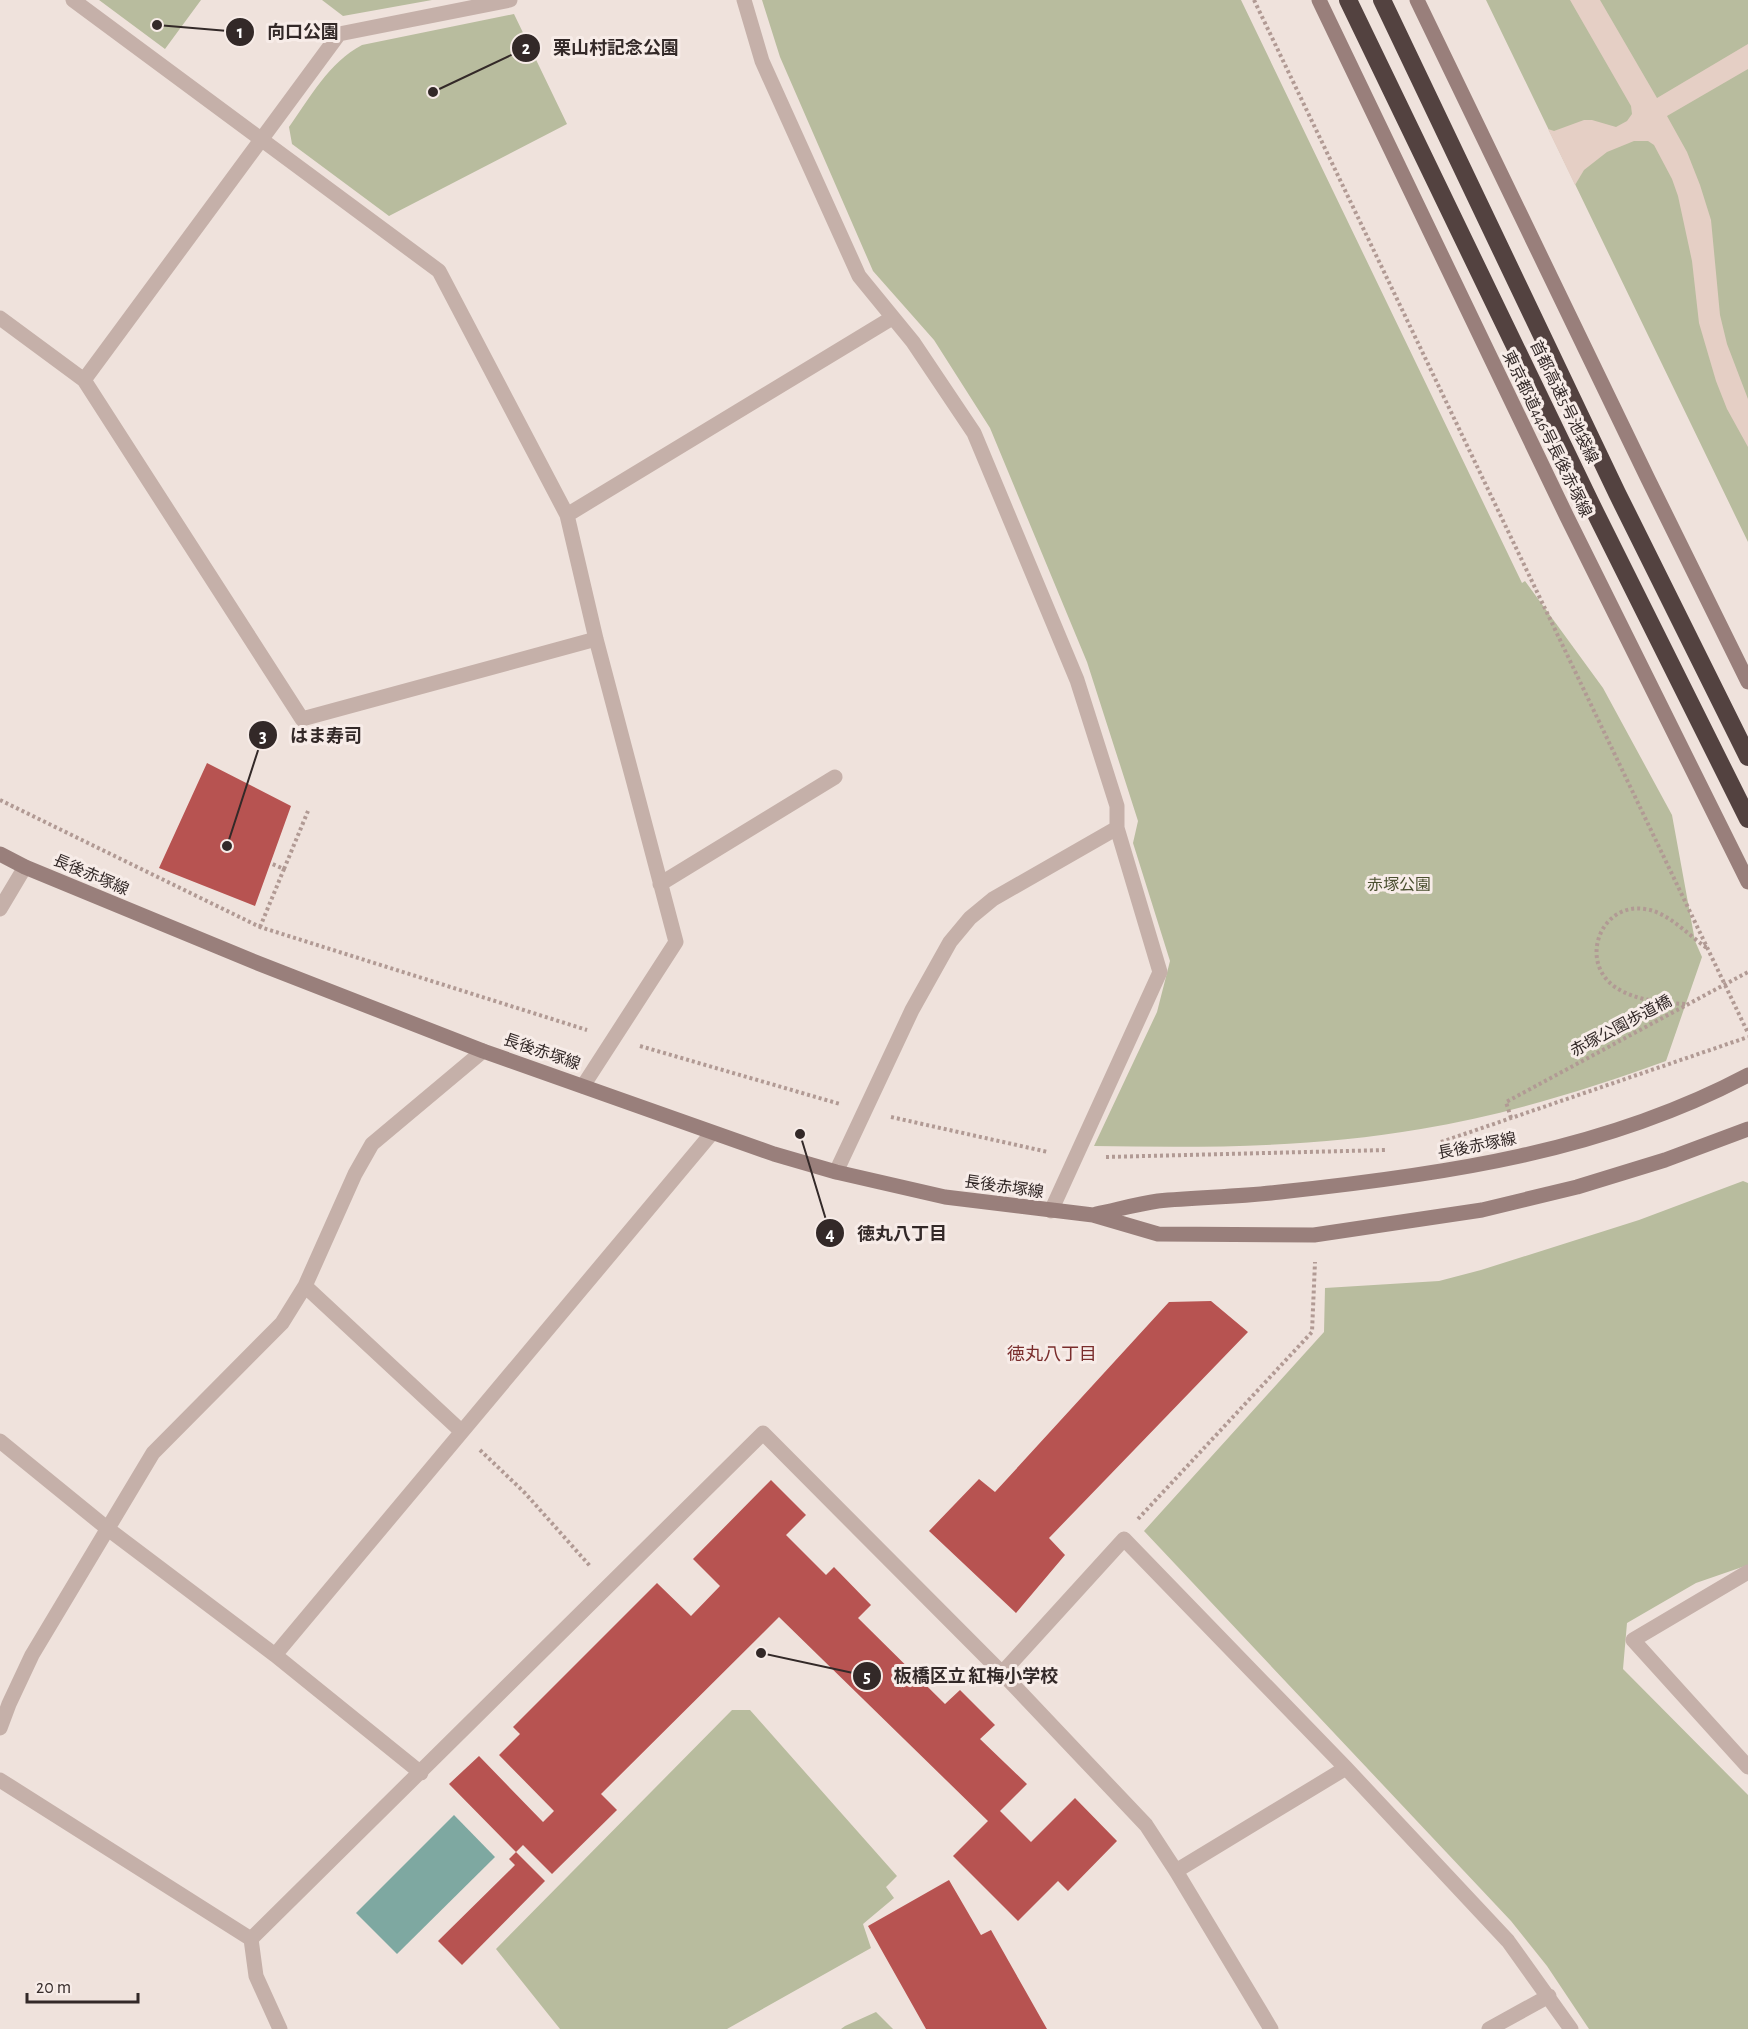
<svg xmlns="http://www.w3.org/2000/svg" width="1748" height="2029" viewBox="0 0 1748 2029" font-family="'Alegreya Sans','Noto Sans JP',sans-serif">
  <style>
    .green { fill: #b8bc9e }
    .plaza { fill: #e5cfc5 }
    .water { fill: #7ea8a1 }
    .building { fill: #b75351 }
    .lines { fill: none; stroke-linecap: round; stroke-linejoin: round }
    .path { stroke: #b19a94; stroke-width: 4; stroke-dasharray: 3 3; stroke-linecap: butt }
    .street { stroke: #c5b0a9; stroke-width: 15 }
    .secondary { stroke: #997f7b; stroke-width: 15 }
    .highway { stroke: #534240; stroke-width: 18 }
    .labels { text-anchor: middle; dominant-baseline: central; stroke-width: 6; stroke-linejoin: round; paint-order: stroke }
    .street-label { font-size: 16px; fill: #332928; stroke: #f7ece8 }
    .park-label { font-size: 16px; fill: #4a4f2f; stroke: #f7ece8 }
    .neighbourhood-label { font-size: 18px; fill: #792c2b; stroke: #f7ece8 }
    .leader { fill: none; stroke: #332928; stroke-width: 2 }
    .callout-dot { fill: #332928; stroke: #f7ece8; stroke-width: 2 }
    .mark-label { font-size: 18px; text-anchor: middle; font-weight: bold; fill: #fff }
    .callout-label { font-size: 18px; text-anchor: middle; font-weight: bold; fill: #332928; stroke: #f7ece8; stroke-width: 6; stroke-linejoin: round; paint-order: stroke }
  </style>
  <rect width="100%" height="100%" fill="#efe2dc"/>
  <path class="green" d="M99,0H201L165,49Z
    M322,0H432L343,16Z
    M762,0H1241L1522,583L1525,581L1603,688L1672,815L1695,941L1702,957L1666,1061C1586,1090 1505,1115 1421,1129C1312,1148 1203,1148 1094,1146L1157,1012L1170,961L1133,843L1138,821L1087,662L990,428L934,340L873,271L780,57Z
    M1486,0H1748V542Z
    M514,14L567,124L389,216L292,144L289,127C310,98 329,62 362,45Z
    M1743,1181L1748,1183V1565L1696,1583L1627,1623L1623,1669L1748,1795V2029H1589L1547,1966L1511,1921L1144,1531L1324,1332L1325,1288L1439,1281L1481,1270L1639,1220Z
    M732,1710H750L897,1876L886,1887L894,1898L863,1924L871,1948L727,2029H560L496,1949Z
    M876,2012L893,2029H841L845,2026Z"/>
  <path class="plaza" d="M1570,0H1600L1657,98L1748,44V69L1667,116L1687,152L1700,185L1711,220L1720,315L1727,344L1748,399V447L1727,409L1716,381L1699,323L1692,261L1678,196L1672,179L1654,145L1648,141H1634L1607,152L1584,170L1575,185L1548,129L1554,131L1584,120H1592L1616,127L1627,121L1632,114L1631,106Z"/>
  <path class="water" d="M454,1815L495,1857L397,1954L356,1913Z"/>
  <path class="building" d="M207,763L291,806L255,906L159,868Z
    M1211,1301L1248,1332L1049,1538L1065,1555L1016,1613L929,1531L979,1479L995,1492L1169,1302Z
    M771,1480L806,1515L786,1535L826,1575L834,1567L871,1605L858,1618L945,1704L960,1690L995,1725L980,1739L1027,1784L1000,1811L1031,1842L1075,1798L1117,1841L1068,1891L1058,1881L1018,1921L953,1856L988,1821L779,1617L601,1794L617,1810L552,1874L523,1845L516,1852L449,1784L479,1756L543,1822L554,1811L499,1755L520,1734L513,1727L657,1583L691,1616L720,1586L693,1559Z
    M516,1852L545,1881L462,1965L438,1941L515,1865L509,1859Z
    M949,1880L981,1935L991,1930L1047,2029H926L868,1926Z"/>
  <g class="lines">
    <path class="path" d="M1254,0L1748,1033
      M0,800L260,927L587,1030
      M284,869L308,811
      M260,927L284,869L270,863
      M1685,1004C1662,1003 1634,1000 1615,987C1578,961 1601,902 1645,909C1668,912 1688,935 1707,948
      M640,1046L840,1104
      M891,1117L1048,1152
      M1511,1118L1506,1102L1748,972
      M1441,1142L1748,1037
      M1106,1157L1386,1150
      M480,1450L525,1493L590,1566
      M1138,1519L1312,1332L1315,1262"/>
    <path class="street" d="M73,0L439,271L567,515L596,639L676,942L583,1086
      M744,0L762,61L859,276L913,342L974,433L1077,680L1117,806V828L1160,972L1051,1211
      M0,318L84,380L302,719L596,639
      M84,380L339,34L510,0
      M567,515L892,318
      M660,884L835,777
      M0,909L25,867
      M836,1172L912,1010L950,942L970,918L993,899L1117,828
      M305,1286L461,1431
      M0,1441L108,1529L275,1655L421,1773
      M1748,1572L1633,1640L1748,1767
      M275,1655L712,1133
      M1002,1673L1124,1539L1346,1768L1508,1941L1571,2029
      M0,1728L9,1704L32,1655L153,1453L282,1323L305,1286L355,1174L372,1144L483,1051
      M0,1780L251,1939L763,1433L1002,1673L1146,1825L1176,1871L1271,2029
      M1176,1871L1346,1768
      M251,1939L256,1976L280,2029
      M1489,2029L1549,1996"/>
    <path class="secondary" d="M1319,0L1567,517L1748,882
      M1417,0L1648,479L1748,682
      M0,854L25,867L260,964L483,1051L774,1154L836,1172L945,1197L1093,1215L1158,1234L1314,1235L1482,1210L1577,1187L1665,1160L1748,1129
      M1096,1214C1116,1210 1137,1204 1158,1201C1199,1197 1240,1197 1280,1192C1441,1175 1603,1152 1748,1075"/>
    <path class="highway" d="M1348,0L1592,506L1748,819
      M1382,0L1617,493L1748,757"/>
  </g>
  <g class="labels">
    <g class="street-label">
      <text transform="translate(1564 402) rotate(64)">首都高速5号池袋線</text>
      <text transform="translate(1547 434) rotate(64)">東京都道446号長後赤塚線</text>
      <text transform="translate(91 875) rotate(23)">長後赤塚線</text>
      <text transform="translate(1621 1026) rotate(-28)">赤塚公園歩道橋</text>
      <text transform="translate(542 1052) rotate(19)">長後赤塚線</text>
      <text transform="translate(1477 1146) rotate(-11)">長後赤塚線</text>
      <text transform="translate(1004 1187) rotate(8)">長後赤塚線</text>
    </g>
    <g class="park-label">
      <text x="1399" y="885">赤塚公園</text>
    </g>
    <g class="neighbourhood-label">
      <text x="1052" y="1355">徳丸八丁目</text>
    </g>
  </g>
  <path class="leader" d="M157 25L240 32M433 92L526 48M227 846L263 735M800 1134L830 1233M761 1653L867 1676"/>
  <g class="callout-dot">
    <circle cx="157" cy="25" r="6"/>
    <circle cx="433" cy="92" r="6"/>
    <circle cx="227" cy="846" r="6"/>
    <circle cx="800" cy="1134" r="6"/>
    <circle cx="761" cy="1653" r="6"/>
    <circle cx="240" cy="32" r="15"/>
    <circle cx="526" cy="48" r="15"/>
    <circle cx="263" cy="735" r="15"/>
    <circle cx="830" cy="1233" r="15"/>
    <circle cx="867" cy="1676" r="15"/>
  </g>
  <g class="mark-label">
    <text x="240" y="38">1</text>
    <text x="526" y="54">2</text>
    <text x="263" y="742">3</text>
    <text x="830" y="1240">4</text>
    <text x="867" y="1682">5</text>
  </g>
  <g class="callout-label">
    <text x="303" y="38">向口公園</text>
    <text x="616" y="54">栗山村記念公園</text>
    <text x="326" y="742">はま寿司</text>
    <text x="902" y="1240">徳丸八丁目</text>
    <text x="976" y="1682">板橋区立 紅梅小学校</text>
  </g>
  <path d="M27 1993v9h111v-9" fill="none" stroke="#332928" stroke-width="3"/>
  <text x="36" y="1993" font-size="18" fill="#332928" stroke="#f7ece8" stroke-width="4.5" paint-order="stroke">20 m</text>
</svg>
